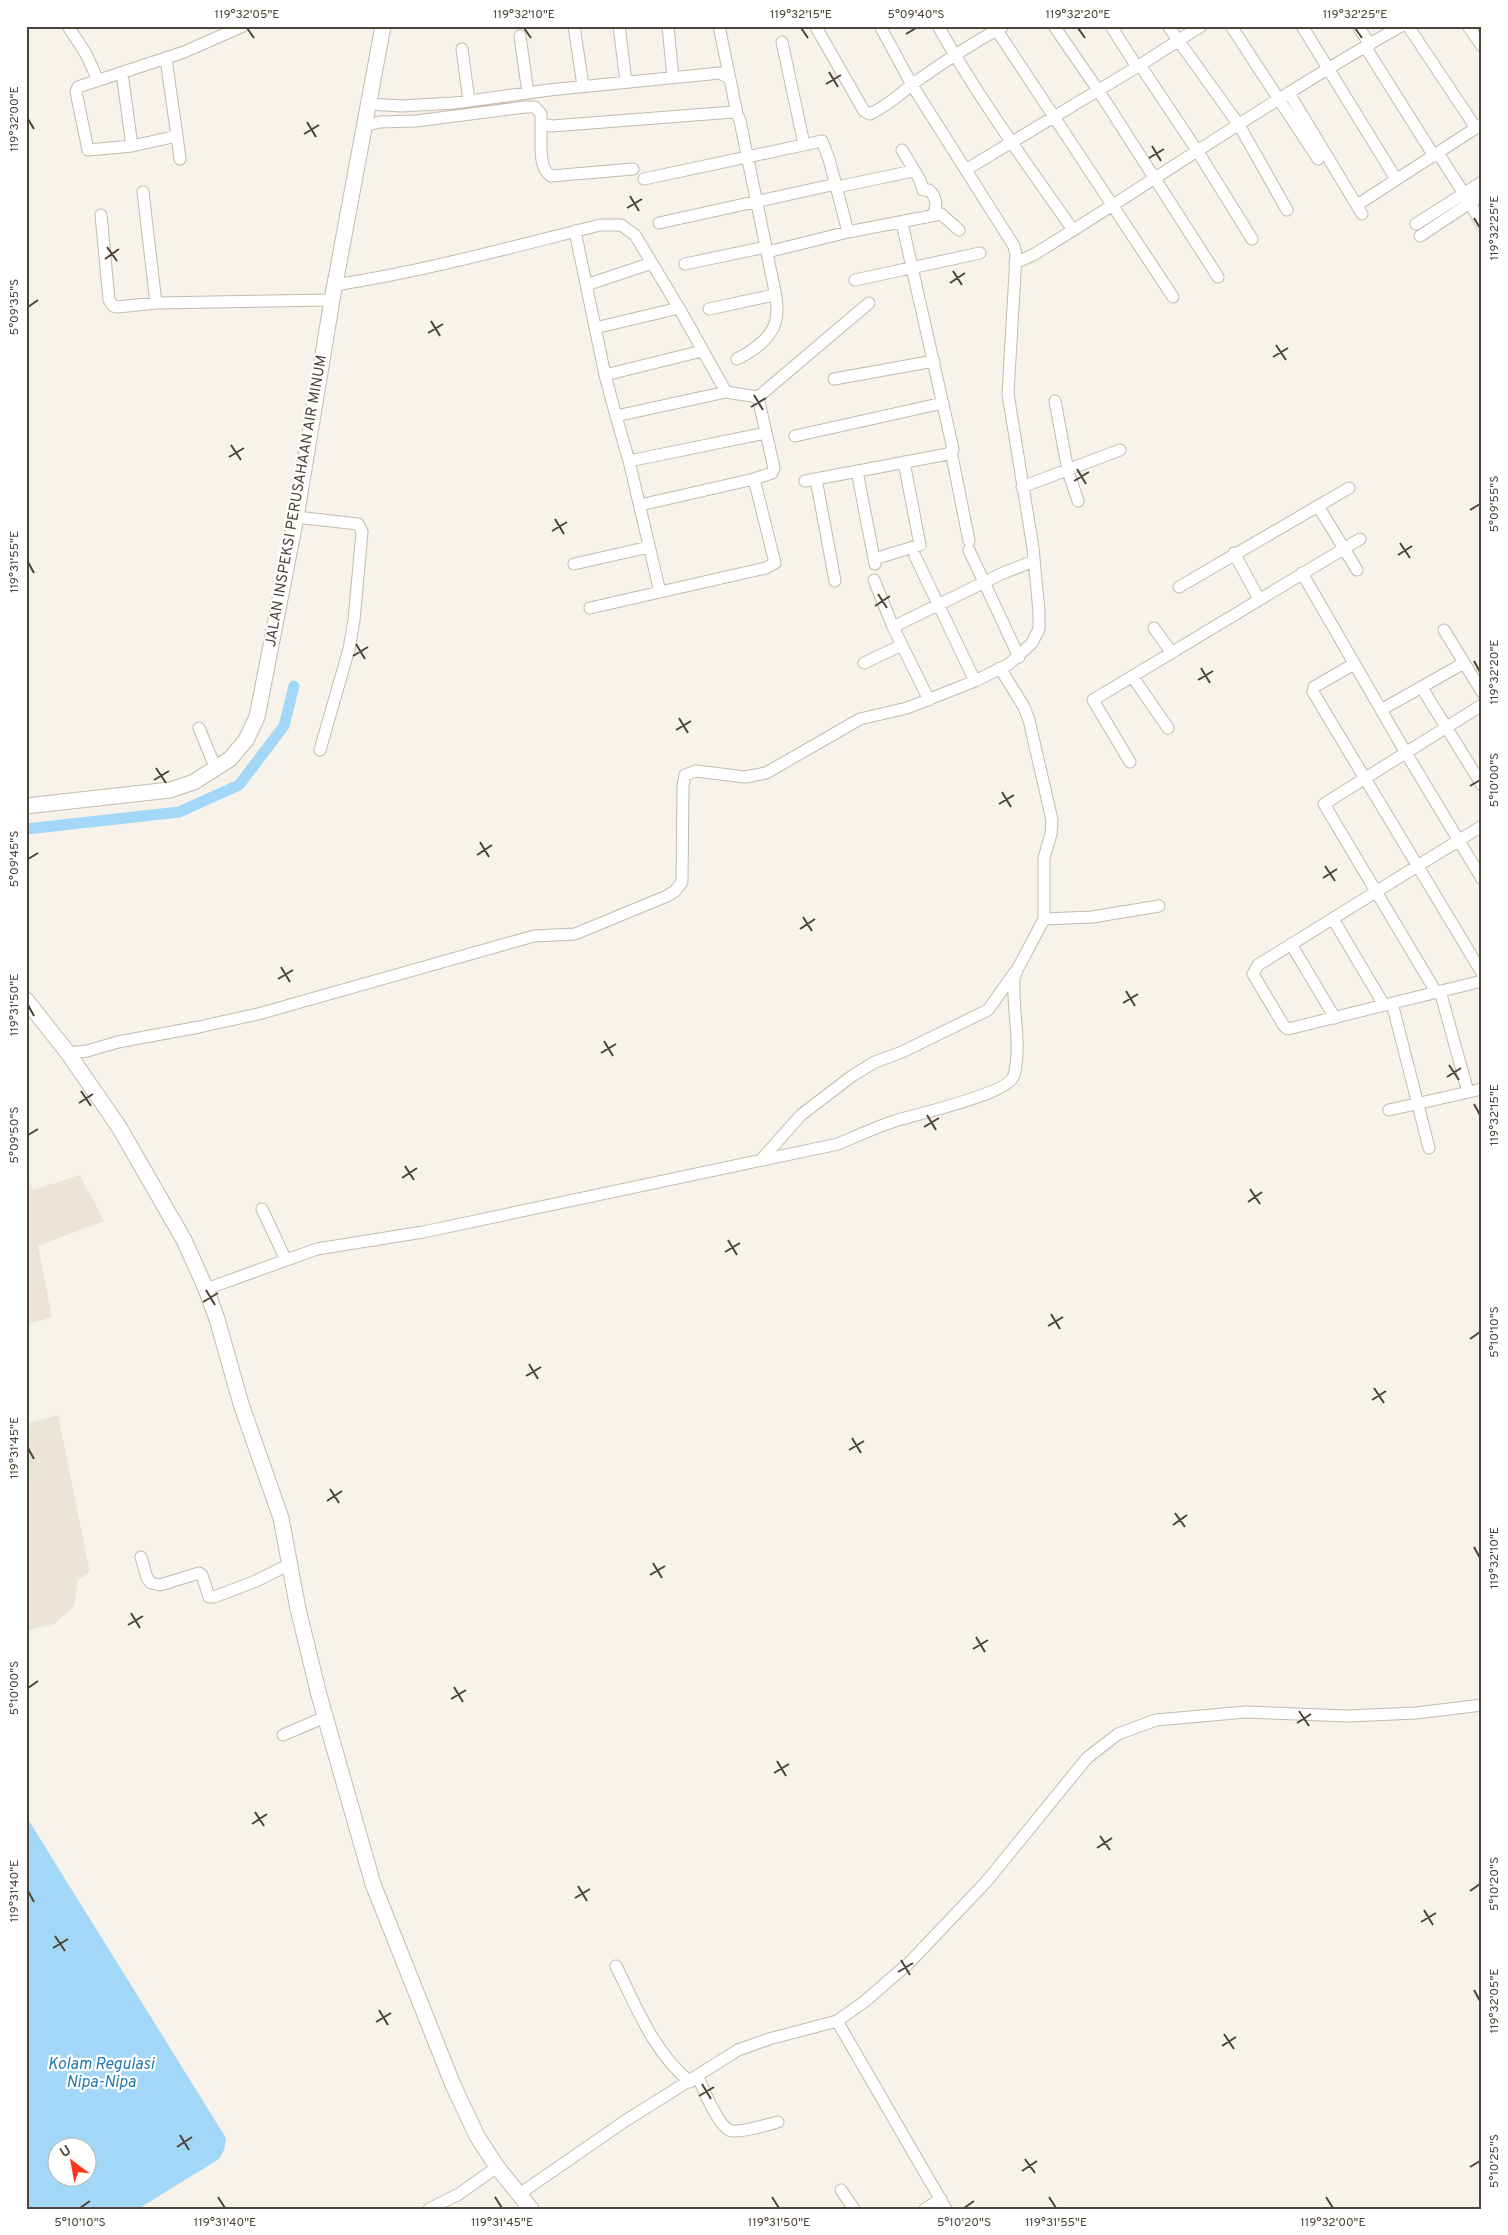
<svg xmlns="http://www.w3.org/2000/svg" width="1508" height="2235" viewBox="0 0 1508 2235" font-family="Overpass,sans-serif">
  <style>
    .residential { fill: #ebe5d9 }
    .water { fill: #a3d7f8; fill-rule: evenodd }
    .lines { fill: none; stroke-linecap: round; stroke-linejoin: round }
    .canal { stroke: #a3d7f8; stroke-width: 11 }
    .minor-casing { stroke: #c4bbac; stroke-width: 13 }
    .tertiary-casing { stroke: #c4bbac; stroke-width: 17 }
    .minor { stroke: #fff; stroke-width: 11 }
    .tertiary { stroke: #fff; stroke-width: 15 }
    .ticks { fill: none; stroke: #4c4438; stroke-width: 2 }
    .labels { text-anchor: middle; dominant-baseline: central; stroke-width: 4.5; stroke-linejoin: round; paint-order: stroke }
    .street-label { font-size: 15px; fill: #4c4438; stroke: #fff }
    .water-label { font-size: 16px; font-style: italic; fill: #2279b2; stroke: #fff }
    .neatline { fill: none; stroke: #4c4438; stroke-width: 2 }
    .ticks-label { font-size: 12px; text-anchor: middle; fill: #4c4438 }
  </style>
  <rect width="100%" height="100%" fill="#f7f3eb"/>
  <path class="residential" d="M26,1175L33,1190L80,1175L104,1221L38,1246L52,1317L26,1325Z
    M58,1415L90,1572L78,1580L74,1606L54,1624L26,1631V1424Z"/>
  <path class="water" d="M26,1816L226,2138L224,2150L219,2159L138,2209H26ZM58,2148H88V2178H58Z"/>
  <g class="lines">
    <path class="canal" d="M26,829L179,812L239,785L284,726L294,686"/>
    <g class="minor-casing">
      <path id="minor" d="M68,26L86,54L98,80
        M574,26L583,86
        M619,26L626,82
        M668,26L673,78
        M719,26L730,79
        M817,26V29L864,111L870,114C886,107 900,94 914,83C942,63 971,44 1002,27
        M938,26C978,97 1026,163 1073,230
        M994,26L1173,297
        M1054,26L1098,90L1218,277
        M1111,26L1137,67
        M1168,26L1239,125L1287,210
        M1231,26L1318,159
        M1302,26L1396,179
        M1358,26L1370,45
        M1408,26L1476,128L1480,125
        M1468,26L1482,46
        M520,36L528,93
        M782,42L804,144
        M1366,48L1434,156
        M462,49L469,101
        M1140,65L1198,152L1252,239
        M122,73L132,146L88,150L76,92L78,87L184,52L243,26
        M1289,93L1362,214
        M368,104L402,106L454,103L549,90L720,73L730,79L737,114
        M541,124C542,138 537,168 551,176L633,169
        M364,126L380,122L416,121L525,107H535L541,114V124L552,126L733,112L737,114L740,121L767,252L848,232L941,214
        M177,136L180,159
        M132,146L177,136L166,59
        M902,150L920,180L923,190H929C935,195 938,205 934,212L941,214L959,230
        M1438,153L1470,203L1482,225
        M967,169L1137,67L1201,26
        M644,179L822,141L829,159L848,232
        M837,187L913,171
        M143,192L156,303
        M1357,205L1476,128
        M101,215L109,300L113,306L118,307L156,303L332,300
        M659,223L836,184
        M1416,224L1482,182
        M575,231L605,375L616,416L726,392L758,397L869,303
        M1420,236L1482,195
        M1015,263L1033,255C1156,180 1275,97 1401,26
        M685,264L766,247
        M855,280L980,253
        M335,285C425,271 512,247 600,225H621L635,235L679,308L726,392
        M586,285L652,263
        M709,309L774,295
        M595,328L679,308
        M737,359C794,330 776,305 767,252
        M605,375L702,351
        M834,379L934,361
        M1055,401L1068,471L1078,501
        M795,436L943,403
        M951,451L969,541
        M629,461L766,433
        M857,471L875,564
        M816,479L835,581
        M805,481L948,454L953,449L902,223
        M1022,487L1120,450
        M640,505L754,479L772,473L774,468L758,397
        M1318,506L1357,570
        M296,517L358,524L362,532L354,620L349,649L320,750
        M969,550L1019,657
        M1234,553L1259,599
        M915,556L975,681
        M874,559L920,545L904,462
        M574,564L649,547
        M1302,573L1406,753L1482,879
        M874,580L893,627L929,700
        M1179,587L1349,488
        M660,592L766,568L775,563L754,479
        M590,608L660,592L629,461L616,416
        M893,627L1003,573L1034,561
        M1154,628L1171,652
        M1444,630L1482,692
        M864,663L902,645
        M1354,664L1314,687L1313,692L1482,973
        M1132,676L1168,728
        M1422,688L1482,785
        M1381,710L1464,663
        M199,728L216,769
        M1130,762L1093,700L1360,539
        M1482,826L1258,965L1253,974L1284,1026L1288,1029L1482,981
        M1044,919L1092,917L1159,906
        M1333,919L1384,1005
        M1291,944L1335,1018
        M1440,991L1468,1092
        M1436,992L1324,804L1482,705
        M1392,1003L1429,1148
        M68,1053L87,1051L118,1042L199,1027L258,1014L534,936L575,934L667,896L675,891L682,882L683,786L685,775L696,771L745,777L766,773L860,719L907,708L975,681L1009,664L1032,643L1039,629V612L1033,548L1008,394L1016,255L1014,246L912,85L880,26
        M1389,1110L1482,1089
        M761,1160L801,1115L852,1076L875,1062L902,1052L988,1010L1015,972
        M262,1209L286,1260
        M206,1289L317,1249L423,1232L838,1144C857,1136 876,1127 895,1121C916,1114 1010,1094 1014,1075C1022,1044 1012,1010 1014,979L1017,970L1044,919V858L1051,834L1052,820L1029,720L1024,707L1000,668
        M141,1557L147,1578L151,1583L160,1585L199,1573L202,1575L209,1597H214L256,1581L290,1564
        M283,1735L325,1717
        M616,1966C636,2006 654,2053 690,2082
        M837,2021L864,2002L909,1963L986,1882L1087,1758L1118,1734L1156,1720L1246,1712L1348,1716L1416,1713L1482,1705
        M698,2077C703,2089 720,2130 732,2131C744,2132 766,2125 778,2122
        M841,2190L854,2209
        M518,2195L625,2121L738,2050L769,2039L837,2021L946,2209
        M429,2209L459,2194L497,2167
        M925,2209L941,2199"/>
    </g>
    <g class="tertiary-casing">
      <path id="tertiary" d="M26,806L170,790L194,782L230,759L246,740L257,717L296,517L332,300L383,26
        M26,1000L68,1053L119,1127L184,1240L206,1289L217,1319L241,1404L281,1518L298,1609L319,1695L373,1884L453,2085L477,2136L497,2167L531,2209"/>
    </g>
    <use href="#minor" class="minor"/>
    <use href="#tertiary" class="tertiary"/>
  </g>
  <path class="ticks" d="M247,28L254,38M524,28L531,38M801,28L808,38M1078,28L1085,38M1355,28L1362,38M906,34L916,28M829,72L838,87M826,84L841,75M28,119L34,129M307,122L316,137M304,134L319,125M1152,146L1161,161M1149,158L1164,149M630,196L639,211M627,208L642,199M1474,218L1480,228M107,247L117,261M105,259L119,249M953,271L962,285M950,283L965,273M28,307L38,300M431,321L440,336M428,333L443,324M1276,345L1286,360M1273,357L1288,348M754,395L763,410M751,407L766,398M231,445L241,460M229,457L244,448M1077,469L1086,484M1074,481L1089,472M1470,510L1480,504M555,519L564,534M552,531L567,522M1400,543L1410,558M1398,555L1412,546M28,562L34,573M878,594L887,608M875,606L890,596M356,644L365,659M353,656L368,647M1474,661L1480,672M1201,668L1210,683M1198,680L1213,671M679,718L688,733M676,730L691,721M156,768L166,783M154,780L169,771M1470,786L1480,780M1002,792L1011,807M999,804L1014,795M480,842L489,857M477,855L492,845M28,859L38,853M1325,866L1335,881M1323,878L1337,869M803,917L812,931M800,929L815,919M281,967L290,982M278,979L293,970M1126,991L1135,1006M1123,1003L1138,994M28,1005L34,1016M604,1041L613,1056M601,1053L616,1044M1449,1065L1459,1080M1447,1077L1461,1068M81,1091L91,1106M79,1103L93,1094M1474,1104L1480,1115M927,1115L936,1130M924,1127L939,1118M28,1135L38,1129M405,1166L414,1180M402,1178L417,1168M1250,1189L1260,1204M1248,1202L1262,1192M728,1240L737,1255M725,1252L740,1243M206,1290L215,1305M203,1302L218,1293M1051,1314L1060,1329M1048,1326L1063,1317M1470,1339L1480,1332M529,1364L538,1379M526,1376L541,1367M1374,1388L1384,1403M1372,1400L1386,1391M852,1438L861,1453M28,1448L34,1459M849,1450L864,1441M330,1489L339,1503M327,1501L342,1491M1175,1513L1185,1527M1173,1525L1187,1515M1474,1547L1480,1558M653,1563L662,1578M650,1575L665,1566M131,1613L140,1628M128,1625L143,1616M976,1637L985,1652M973,1649L988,1640M454,1687L463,1702M28,1688L38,1681M451,1699L466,1690M1299,1711L1309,1726M1297,1723L1311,1714M777,1761L786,1776M774,1773L789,1764M255,1812L264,1826M252,1824L267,1814M1100,1836L1110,1850M1097,1848L1112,1838M578,1886L587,1901M28,1891L34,1902M1470,1891L1480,1884M575,1898L590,1889M1424,1910L1433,1925M1421,1922L1436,1913M55,1936L65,1951M53,1948L68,1939M901,1960L910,1975M898,1972L913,1963M1474,1990L1480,2001M379,2010L388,2025M376,2022L391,2013M1224,2034L1234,2049M1222,2046L1236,2037M702,2084L711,2099M699,2096L714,2087M180,2135L189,2150M177,2147L192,2137M1025,2159L1035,2173M1470,2167L1480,2161M1022,2171L1037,2161M218,2197L225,2208M495,2197L502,2208M772,2197L779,2208M1049,2197L1056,2208M1326,2197L1333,2208M80,2208L90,2201M964,2208L974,2201"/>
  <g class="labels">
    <g class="street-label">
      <text transform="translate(297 501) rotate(-80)">JALAN INSPEKSI PERUSAHAAN AIR MINUM</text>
    </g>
    <g class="water-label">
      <text x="101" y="2065">Kolam Regulasi<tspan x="101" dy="18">Nipa-Nipa</tspan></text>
    </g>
  </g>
  <rect width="1508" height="2235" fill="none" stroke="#ffffff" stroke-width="55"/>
  <g transform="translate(72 2162) rotate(328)"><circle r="24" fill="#ffffff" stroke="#b7b4af"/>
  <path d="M0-4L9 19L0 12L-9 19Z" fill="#ff371a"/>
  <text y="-8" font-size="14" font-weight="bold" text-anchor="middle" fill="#4c4438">U</text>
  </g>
  <rect x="28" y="28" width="1452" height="2180" class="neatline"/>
  <g class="ticks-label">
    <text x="247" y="18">119°32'05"E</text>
    <text x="524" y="18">119°32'10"E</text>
    <text x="801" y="18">119°32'15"E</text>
    <text x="916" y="18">5°09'40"S</text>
    <text x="1078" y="18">119°32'20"E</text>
    <text x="1355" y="18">119°32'25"E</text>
    <text transform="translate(14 119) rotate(-90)" y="4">119°32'00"E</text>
    <text transform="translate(1494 228) rotate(-90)" y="4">119°32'25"E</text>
    <text transform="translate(14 307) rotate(-90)" y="4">5°09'35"S</text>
    <text transform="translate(1494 504) rotate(-90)" y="4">5°09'55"S</text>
    <text transform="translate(14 562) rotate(-90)" y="4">119°31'55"E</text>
    <text transform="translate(1494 672) rotate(-90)" y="4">119°32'20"E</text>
    <text transform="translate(1494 780) rotate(-90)" y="4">5°10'00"S</text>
    <text transform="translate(14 859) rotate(-90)" y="4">5°09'45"S</text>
    <text transform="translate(14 1005) rotate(-90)" y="4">119°31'50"E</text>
    <text transform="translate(1494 1115) rotate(-90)" y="4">119°32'15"E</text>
    <text transform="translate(14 1135) rotate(-90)" y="4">5°09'50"S</text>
    <text transform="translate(1494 1332) rotate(-90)" y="4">5°10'10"S</text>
    <text transform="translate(14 1448) rotate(-90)" y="4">119°31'45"E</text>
    <text transform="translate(1494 1558) rotate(-90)" y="4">119°32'10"E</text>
    <text transform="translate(14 1688) rotate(-90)" y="4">5°10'00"S</text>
    <text transform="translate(1494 1884) rotate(-90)" y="4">5°10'20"S</text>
    <text transform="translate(14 1891) rotate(-90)" y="4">119°31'40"E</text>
    <text transform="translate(1494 2001) rotate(-90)" y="4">119°32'05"E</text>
    <text transform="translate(1494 2161) rotate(-90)" y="4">5°10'25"S</text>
    <text x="80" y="2226">5°10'10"S</text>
    <text x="225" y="2226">119°31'40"E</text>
    <text x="502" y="2226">119°31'45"E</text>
    <text x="779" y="2226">119°31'50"E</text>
    <text x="964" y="2226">5°10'20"S</text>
    <text x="1056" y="2226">119°31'55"E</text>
    <text x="1333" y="2226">119°32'00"E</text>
  </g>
</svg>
